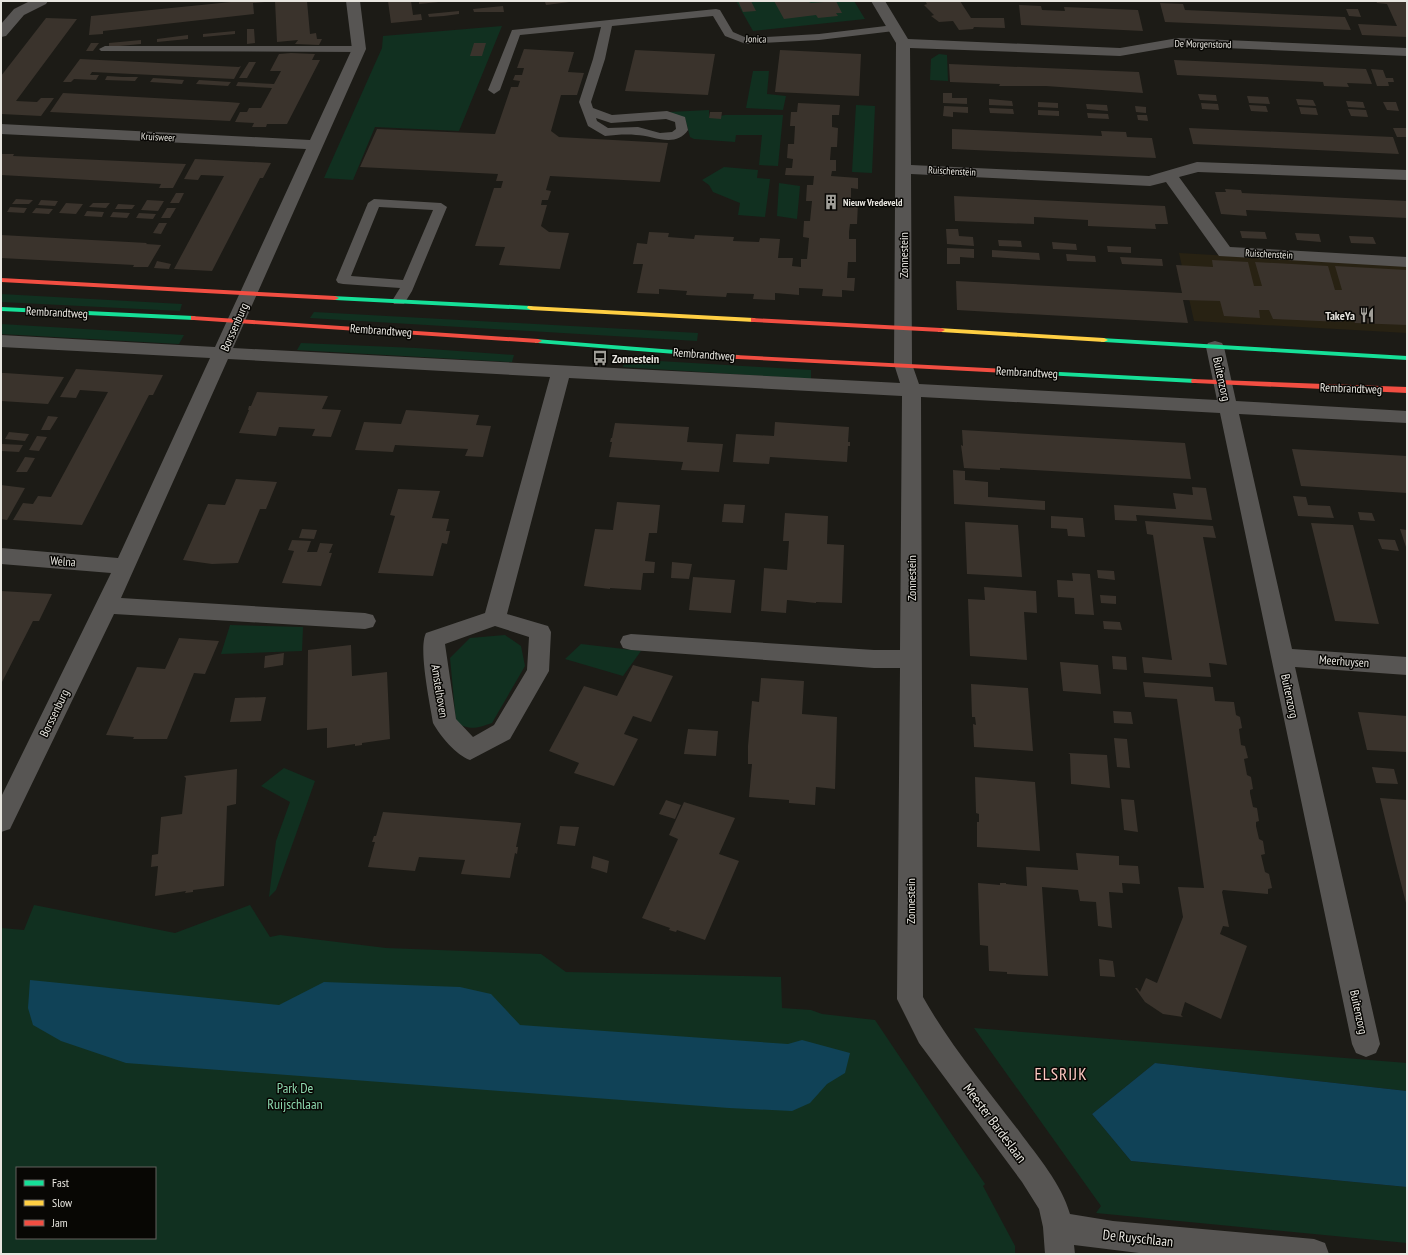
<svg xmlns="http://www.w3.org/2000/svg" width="1408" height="1255" viewBox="0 0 1408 1255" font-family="'PT Sans Narrow',sans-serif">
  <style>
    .commercial { fill: #282213 }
    .green { fill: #113020; fill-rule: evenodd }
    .water { fill: #104257 }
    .building { fill: #3a332c }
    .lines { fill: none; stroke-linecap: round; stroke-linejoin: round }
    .lane { fill: #575553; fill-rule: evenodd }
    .street { fill: #575553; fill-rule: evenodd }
    .fast { fill: #16e098; fill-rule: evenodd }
    .slow { fill: #ffcf43; fill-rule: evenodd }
    .jam { fill: #f24e42; fill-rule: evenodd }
    .labels { text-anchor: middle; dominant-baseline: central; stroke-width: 3; stroke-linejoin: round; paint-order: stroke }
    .far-street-label { font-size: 10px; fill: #e8e6e0; stroke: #080704 }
    .far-poi-label { font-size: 10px; font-weight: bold; fill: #e8e6e0; stroke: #080704; text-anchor: start }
    .street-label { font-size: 12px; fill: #e8e6e0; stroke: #080704 }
    .poi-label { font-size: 12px; font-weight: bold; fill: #e8e6e0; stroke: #080704; text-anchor: end }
    .near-park-label { font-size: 14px; fill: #8dd8ae; stroke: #080704 }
    .near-street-label { font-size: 14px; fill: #e8e6e0; stroke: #080704 }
    .near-quarter-label { font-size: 17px; letter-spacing: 1px; fill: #fdc9c1; stroke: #080704 }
  </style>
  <rect width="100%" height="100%" fill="#1c1b16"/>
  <path class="commercial" d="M1179,253L1407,266V333L1194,321Z"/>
  <path class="green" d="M736,1H854L865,19L753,31Z
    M502,26L459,131L375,127L353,180L324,178L382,48L383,36Z
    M939,54L947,55L948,81L930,80L931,59Z
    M753,71H769L767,94L786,96L783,110L746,108Z
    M856,105L875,106L872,173L852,172Z
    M709,110V118L725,115H783L778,166L759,165L762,135H736L735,142L694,139L690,137L685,118L669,112Z
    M724,167L758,170L757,178L770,179L765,217L738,215L740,203L713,192L709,185L702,180Z
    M779,183L800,186L797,219L777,216Z
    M1,294L182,304L180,311L1,302Z
    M314,312L698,333L697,341L310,318Z
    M1,324L184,335L179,344L1,334Z
    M301,343L416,348L514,355L512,362L297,350Z
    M625,359L811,370V379L623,367Z
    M230,625L303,627L302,651L221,654Z
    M505,635L521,646L525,666L492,723C477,728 470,731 456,722L450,658L470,638Z
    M581,644L641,651L623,676L565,659Z
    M284,768L315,781L276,890L269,897L276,841L290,802L261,786Z
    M34,905L175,933L250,905L270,937L280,935L386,948L541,954L566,972L781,977L782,1008L811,1010L822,1014L875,1020L985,1184L983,1186L1015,1246V1254H1V928L24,930ZM17,1168H155V1238H17Z
    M974,1028L1407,1063V1091L1155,1063L1092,1114L1131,1161L1407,1187V1243L1096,1213L1101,1206Z"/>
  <path class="water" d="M30,980L279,1005L324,982L460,987L491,994L520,1025L788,1044L802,1040L850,1053L845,1073L827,1084L810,1103L792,1111L729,1108L126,1063L61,1041L33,1025L28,1008Z
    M1155,1063L1407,1091V1187L1131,1161L1092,1114Z"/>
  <path class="building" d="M241,1L265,2L253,3L254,14L103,31V34L89,35L91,16Z
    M275,1H307L310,34L316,33L317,39H322L319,45L295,44L298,40L277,42Z
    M388,1H411L413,15L421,14L422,20L391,23Z
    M419,1H439V2L419,4Z
    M577,1L546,5L545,2L553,1Z
    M738,1H751L756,11L743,12Z
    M774,1H807L811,3L836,1L842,13H836L838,16L818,18L816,15L784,19Z
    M925,1H960L971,18H1004L1005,28L974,27L973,29L959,30L953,21L939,22L931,16L934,15L924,5L927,4Z
    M1376,1H1407V37L1362,35L1358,24L1397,26L1387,4L1377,3Z
    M1160,3L1183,4L1185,10L1345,17L1351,30L1165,22Z
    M1019,5L1041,6L1042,10L1065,11L1064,7L1138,10L1143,31L1021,25Z
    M503,6L504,12H474L473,9Z
    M1346,9H1358L1361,17L1349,16Z
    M459,11V14L444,16L429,17L428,14Z
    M46,18L77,19L16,101L37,102L41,98H54L41,116L1,114V76Z
    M247,29H254L255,43L247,44Z
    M235,31V34L203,37V34Z
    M188,35V39L157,42V39Z
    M141,40V44L109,47V43Z
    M91,43H99L93,51H86Z
    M474,43H486L482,56H470Z
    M524,49L574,52L568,72L584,73L577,95H561L551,131L559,137L668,143L660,182L550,176L546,190L551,191L548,200H542L541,205H547L541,226L549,232L569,233L560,269L499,265L505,247L475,246L494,188H501L503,181H496L498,174L360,167L377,129L495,134L511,87H518L520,81L513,80L515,75H522L524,68H517Z
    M635,50L715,54L708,95L625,91Z
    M780,50L861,54L859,96L775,92Z
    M291,53L315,54L312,60H320L287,124H267L266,127H252L254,123L235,122L240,112H247L249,108H261L272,88L236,86L238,82L274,84L281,71H270L279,54Z
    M80,59L239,67L241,66L234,79L92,72L90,75H99L96,80L74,79L71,82H63Z
    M1174,60L1366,69L1372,84L1347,83L1349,87L1324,86L1323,82L1177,75Z
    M249,62H256L247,78H239Z
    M949,64L1139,72L1143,93L1046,86H999L1000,84L950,82Z
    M1371,69L1383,70L1386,78H1393L1394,82H1388L1389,86H1377Z
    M107,76L123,77H138L135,81L105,80Z
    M153,78L169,79L184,80L182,84L150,82Z
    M199,80L231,82L228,86L196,84Z
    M63,93L228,102L240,103L230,121L50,112Z
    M943,93H952V98H967V104L943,103Z
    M1198,94L1216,95L1217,101L1200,100Z
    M1247,96L1268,97L1270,104L1249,103Z
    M989,99L1012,101L1013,106L989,105Z
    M1296,99L1313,100L1316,106L1298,105Z
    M1346,101L1363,102L1365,108L1348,107Z
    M1038,102L1058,103V108L1038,107Z
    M1383,102H1396L1399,111L1387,110Z
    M798,103L840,105L839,115H832V127L838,128L837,147H831L830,160H836V171H832L831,176L858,178V189L851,188V202L858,203L857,224H850L849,232V239H856V262H848L847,278H855L854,291L842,290V297L822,296L823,289L799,288V295L775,293V300L753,299L754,294L727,293L726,297L686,295L687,291L659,289V294L637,293L643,264H633L637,243L647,244L649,232L669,233L668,237L694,239L695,235L734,237L733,241L759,242L760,238L780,239L778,258H793L792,266L801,267V259H807L809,238L803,237L804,221H810L812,201H806L807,185H813L814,176L785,175L786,168H792L793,159L787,158L788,144H794L795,126H790L791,112H797Z
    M1201,103L1218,104L1219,110L1202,109Z
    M1086,104L1107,105L1108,111L1087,109Z
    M1249,105L1266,106L1268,112L1251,111Z
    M944,106L968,107V113L953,112V117L943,116Z
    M1135,106L1146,107V113L1136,112Z
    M1299,107L1316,108L1318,115L1301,114Z
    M989,108L1013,109L1014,114L990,113Z
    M1348,109L1366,110L1368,117L1351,116Z
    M1038,110L1059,111V116L1038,115Z
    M710,112H722L721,119L709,118Z
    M1087,113L1108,114L1109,119L1088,118Z
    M1137,115H1147L1148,121L1138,120Z
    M1189,128L1393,137L1399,154L1193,144Z
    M1393,128H1406L1407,137H1397Z
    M952,129L1102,136L1101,131L1126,132L1127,137L1152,138L1156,158L952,149Z
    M1,154H14L13,156L186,164L173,188H159L161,184L1,175Z
    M195,159L271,163L263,178H260L212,271L174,269L224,176L201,175L198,180L184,179Z
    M1225,189L1241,190L1242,193L1407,201V218L1246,210L1247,216L1221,214L1215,192H1226Z
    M176,193H184L179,203H170Z
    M954,196L1165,206L1168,224H1155L1156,229L1088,226V220L1034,217V224L955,221Z
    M16,199L33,200L29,204H12Z
    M41,200L58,201L55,206L38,205Z
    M147,200L164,201L158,211L141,210Z
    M66,203L83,204L76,214L59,213Z
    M93,203H110L106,208L89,207Z
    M118,204L135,205L132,209H115Z
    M10,207L27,208L24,213L7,212Z
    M36,208L53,209L49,214L32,213Z
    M167,208H176L170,218H161Z
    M87,211L104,212L102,217L84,216Z
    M113,212L130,213L127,218L110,217Z
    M139,213L156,214L153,219L136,218Z
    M159,223H167L161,234L153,233Z
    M946,229H958L959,236L973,237L974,246L947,244Z
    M1240,231L1265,232L1267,239L1242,238Z
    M1295,233L1319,234L1321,242L1297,240Z
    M1,235L147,243L146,244L161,245L148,267H133L134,265L1,258Z
    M1349,236L1373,237L1376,244L1351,243Z
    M998,240L1021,241L1022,247L999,246Z
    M1052,242L1076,244L1077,250L1053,249Z
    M1107,246L1131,247V253L1108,252Z
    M947,248L974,249V258L960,257V264H947Z
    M992,250L1039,253L1040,260L992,257Z
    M1066,254L1095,256L1096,262L1067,261Z
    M1120,257L1162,259L1163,266L1122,264Z
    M1212,260L1248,262L1254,286H1262L1255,262L1328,266L1335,290H1342L1335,266L1407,270V325L1355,323L1351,315L1341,314L1342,322L1273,319L1269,310H1259L1260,318L1224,316L1220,301L1183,300L1188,323L957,310L956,281L1182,293L1176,265L1213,267Z
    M157,261L171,264L169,269L154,268Z
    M76,369L163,375L153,395H149L82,525L13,520L23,503L33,504L38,496L51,497L108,392L80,390L76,398L60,397Z
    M1,373H5L64,377L48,404L1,401Z
    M257,392L328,396L322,409L341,410L331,437L312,436L315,429L279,427L276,436L239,433L249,410H248L249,406H251Z
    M406,410L479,415L476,425L491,426L483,457L465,456L468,449L395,445L393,452L355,450L364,422L401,424Z
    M48,416L58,417L50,430H41Z
    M775,422L849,427L848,442H850V446H848L847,462L770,457L769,464L733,462L736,434L774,436Z
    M615,423L689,427L687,442L723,444L719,472L681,470L683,462L609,457L612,442H610L611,438H612Z
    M962,430L1185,443L1191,479L1000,468V470L964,468L961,445L963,446Z
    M9,432L29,434L25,441L5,439Z
    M37,436L47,437L39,451L29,450Z
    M2,444L23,445L19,452L1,451Z
    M1292,449L1407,456V493L1301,486Z
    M25,457L35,458L27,472H16Z
    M953,470L965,471V480L988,482V497L1045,501V510L954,504Z
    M236,479L277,482L266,509H260L238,563L212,564L183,560L208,504L225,505Z
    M1,485L25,488L7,520L1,519Z
    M1192,487L1206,488L1212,520L1136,515L1137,521L1115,520L1114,505L1176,509L1173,493L1193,495Z
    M398,489L440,491L432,518L449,519L446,531H450L447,544L442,543L433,576L378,573L395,516L390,515Z
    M1293,496L1306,497L1308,505L1330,506L1334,518L1298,516Z
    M617,502L660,505L657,533H649L645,561L655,562L654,573H643L641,590L610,588V589L584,586L595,529L613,530Z
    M724,504L745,505L743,523L722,522Z
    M1358,512L1372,513L1375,521L1360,520Z
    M785,513L828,516L827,544L844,545L842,603L816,602V603L787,600L786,613L761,611L764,568L787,570L789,541H783Z
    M1051,516L1083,518L1085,537L1068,536L1067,529L1051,528Z
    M1145,521L1213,526L1216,538L1203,537L1227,665L1209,663L1211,677L1144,673L1142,657L1172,660L1153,535L1147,534Z
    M965,522L1018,525L1022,577L967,574Z
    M1311,523L1353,525L1379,624L1335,621Z
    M302,529L317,530L314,539L299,538Z
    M1400,529L1407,530V550Z
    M1378,539L1395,540L1399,551L1382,549Z
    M292,540L311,541L307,552H317L320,543L333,544L329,553H332L321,586L282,583L294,551L288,550Z
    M672,562L692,564L689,579L671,578Z
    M1097,570L1114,571L1115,580L1098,578Z
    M1072,573L1090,574L1094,615L1075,614L1074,598L1058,597L1057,580L1073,581Z
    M693,577L735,580L731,613L689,610Z
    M984,587L1036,591L1037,613L1024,612L1027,660L970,656L968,599L985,600Z
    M1,591L52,594L39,621H33L1,684Z
    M1100,595L1116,596V604L1101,603Z
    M1103,621L1120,622L1122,630L1104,629Z
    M179,638L219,641L205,674L194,673L167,739H133L134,737L106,735L137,667L165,669Z
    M351,645L352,676L387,672L390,739L362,743V745L355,746V744L327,748V728L307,730L308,650Z
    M284,653L283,665L264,668L265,656Z
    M1112,656L1126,657L1127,670L1113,669Z
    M1060,662L1098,665L1101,694L1063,691Z
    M633,665L673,676L651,722L633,716L624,734L638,739L614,786L574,773L579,763L549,751L584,686L617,696Z
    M761,678L804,681L802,714L837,717L835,789L816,787L815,805L789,803V800L749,797L752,764H748V746L752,701L759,702Z
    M1143,682L1213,687L1215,701L1234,702L1236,715L1240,717L1242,728L1239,729L1241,745L1245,746L1248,758L1244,759L1247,775L1251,777L1253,789L1250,790V793L1253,807L1257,808L1259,821L1256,822V826L1259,839L1263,841L1265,854L1261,855L1265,872L1269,874L1272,888L1268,889V894L1223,890L1222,892L1229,927L1223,926L1220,934L1247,946L1221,1019L1185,1002L1181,1015L1183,1017L1163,1014L1145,1002L1135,988H1137L1140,992L1146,978L1157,983L1183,917L1178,887L1204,888L1177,699L1145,697Z
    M971,684L1028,688L1033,751L974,747L973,724L976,725L975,717H972Z
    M266,697L261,721L230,722L235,698Z
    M1113,711L1131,712L1133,724L1114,723Z
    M1358,712L1407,716V752L1367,750Z
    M688,729L718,731L716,756L684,754Z
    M1114,738L1127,739L1130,768L1117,767Z
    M1068,753L1107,755L1110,788L1071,784L1070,754Z
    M1372,767L1394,769L1398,784L1376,783Z
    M237,769L236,804L227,806L224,886L193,890V892L185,893L186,891L155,896L158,866L151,867L152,855L158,854L161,817L182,814L186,778L184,776Z
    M975,777L1035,782L1040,851L977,847V822H979V814L976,813Z
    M1380,798L1407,800V907L1396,864Z
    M1121,799L1134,800L1138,832L1124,830Z
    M666,800L681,805L675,819L659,814Z
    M684,802L735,818L719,854L739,861L705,940L677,930L676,932L669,930L670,928L642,918L678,839L669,835Z
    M383,812L521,823L516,847H518L517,854L515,853L510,878L461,874L465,860L419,857L415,871L368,867L375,842H372L374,836H376Z
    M560,826L579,827L575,846L557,844Z
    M1076,853L1119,856V865L1138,866L1140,884L1122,883L1123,893L1109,892L1112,928L1098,926L1096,902L1080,901L1078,890L1042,887L1048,976L1007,974V972L989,971L988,946L980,945L978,883L1000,885V883H1006V884L1027,886L1026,867L1078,870Z
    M593,856L609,861L607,873L591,868Z
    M1099,959L1113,961L1115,977L1100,976Z"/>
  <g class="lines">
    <path class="lane" d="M716,9L720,10L733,32L747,38L819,34L894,25L900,28L894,31L819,40L746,44L725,36L713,16L612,26L605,59L591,102L593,108L612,115L667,111L685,117L688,130C675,149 653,135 636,135C626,134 615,135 605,136L588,126L579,102L593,59L601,27L520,35L500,90L494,94L488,90L512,30ZM596,118L611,123L666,119L675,122L676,129L672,132L660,133L638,127L608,128L597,121Z
      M105,46H359L365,49L359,52L101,51L99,49Z
      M374,199L441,203L447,207L412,291L404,304H394L392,301L400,288L343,284L338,283L336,280L368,203ZM379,207L433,210L403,280L351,276Z"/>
    <path class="street" d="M30,1H48L46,4L24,15L6,36L1,37V24L14,9Z
      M346,1H360L366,49L233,348L900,383L894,364L896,43L871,1H885L908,39L1120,48L1178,38L1407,48V56L1178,46L1120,56L910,48L911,165L1149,176L1197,162L1407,170V180L1198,172L1179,177L1230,247L1407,257V267L1219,256L1166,182L1150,186L911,174L912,364L919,384L1217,400L1206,347L1208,343L1215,341L1222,343L1224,347L1236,401L1407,411V423L1239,414L1292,649L1407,657V675L1295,667L1380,1044L1376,1053L1366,1057L1356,1053L1352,1044L1220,413L921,397L923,997C950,1045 986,1088 1019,1131C1038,1157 1061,1183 1070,1214L1113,1221L1314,1239L1325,1243L1329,1254H1147L1074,1245L1075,1254H1045L1043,1227L1039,1209L1022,1182L919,1043L897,999L900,668H874L631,650L623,648L620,642L623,636L631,634L874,650H900L902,396L569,378L507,614L548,626L551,632L549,671L510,739L470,760C456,755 440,736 433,723C430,704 418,648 426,633L485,613L550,377L228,359L121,598L365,613L373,615L376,621L373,627L365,629L114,614L10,829L1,832V797L111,573L1,564V548L118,558L210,358L1,347V335L215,347L306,149L1,134V124L310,140L352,49ZM495,626L529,637L527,670L494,725L473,737L456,719L445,644Z"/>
    <path class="fast" d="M332,296L531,306L535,308L531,310L335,300L331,298Z
      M1,307L194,316L198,318L194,320L1,311Z
      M1101,338L1407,356V360L1104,342H1101Z
      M535,339L738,355L742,357L738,359L538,343H535Z
      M1003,369L1195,379L1199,381L1195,383L1006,373H1003Z"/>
    <path class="slow" d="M528,306L754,318L758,320L754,322L531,310L527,308Z
      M938,328L1104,338L1108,340L1104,342L941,332H938Z"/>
    <path class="jam" d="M1,278L335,296L339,298L335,300L1,282Z
      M191,316L538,339L542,341L538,343L194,320H191Z
      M751,318L941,328L945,330L941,332L754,322H751Z
      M735,355L1006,369L1010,371L1006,373L738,359H735Z
      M1192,379L1407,387V393L1195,383H1192L1191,381Z"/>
  </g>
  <defs>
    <g id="building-bare" transform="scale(1.2)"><path d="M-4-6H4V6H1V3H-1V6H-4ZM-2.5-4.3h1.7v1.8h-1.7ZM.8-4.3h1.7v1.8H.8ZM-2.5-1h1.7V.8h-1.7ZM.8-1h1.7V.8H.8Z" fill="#a19f99" stroke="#080704" stroke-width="2.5" paint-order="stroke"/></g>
    <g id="restaurant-bare" transform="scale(1.2)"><path d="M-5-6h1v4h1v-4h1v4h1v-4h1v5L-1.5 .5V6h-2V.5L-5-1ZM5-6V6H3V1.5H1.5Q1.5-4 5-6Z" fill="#a19f99" stroke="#080704" stroke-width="2.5" paint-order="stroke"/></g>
    <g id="bus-bare" transform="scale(1.2)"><path d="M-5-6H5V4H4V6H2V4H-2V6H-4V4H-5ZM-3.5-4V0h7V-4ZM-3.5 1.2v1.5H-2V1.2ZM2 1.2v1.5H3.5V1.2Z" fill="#a19f99" stroke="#080704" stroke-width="2.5" paint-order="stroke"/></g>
  </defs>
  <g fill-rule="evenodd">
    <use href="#building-bare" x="831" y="202"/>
    <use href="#restaurant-bare" x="1367" y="315"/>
    <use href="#bus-bare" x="600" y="358"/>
  </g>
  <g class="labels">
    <g class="far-street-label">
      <text transform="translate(756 39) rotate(1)">Jonica</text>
      <text transform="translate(1203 44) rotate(1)">De Morgenstond</text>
      <text transform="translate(158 137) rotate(3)">Kruisweer</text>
      <text transform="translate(952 171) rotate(3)">Ruischenstein</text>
      <text transform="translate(1269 254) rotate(3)">Ruischenstein</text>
    </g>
    <g class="far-poi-label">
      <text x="843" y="202">Nieuw Vredeveld</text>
    </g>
    <g class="street-label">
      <text transform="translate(903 255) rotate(-90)">Zonnestein</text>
      <text transform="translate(57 312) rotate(3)">Rembrandtweg</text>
      <text transform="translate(234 327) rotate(-66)">Borssenburg</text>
      <text transform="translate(381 330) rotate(4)">Rembrandtweg</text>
      <text transform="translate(704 354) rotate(4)">Rembrandtweg</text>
      <text transform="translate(1027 372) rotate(3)">Rembrandtweg</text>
      <text transform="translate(1222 379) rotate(78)">Buitenzorg</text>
      <text transform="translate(1351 388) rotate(2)">Rembrandtweg</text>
      <text transform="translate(63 561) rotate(4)">Welna</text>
      <text transform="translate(911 578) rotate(-90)">Zonnestein</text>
      <text transform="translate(1344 661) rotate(4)">Meerhuysen</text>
      <text transform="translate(440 691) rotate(81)">Amstelhoven</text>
      <text transform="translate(1290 696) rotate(78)">Buitenzorg</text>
      <text transform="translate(54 713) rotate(-64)">Borssenburg</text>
      <text transform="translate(910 901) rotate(-90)">Zonnestein</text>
      <text transform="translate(1359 1012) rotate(78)">Buitenzorg</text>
    </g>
    <g class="poi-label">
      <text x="1355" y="315">TakeYa</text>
      <text x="612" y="358" text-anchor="start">Zonnestein</text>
    </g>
    <g class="near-park-label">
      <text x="295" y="1088">Park De<tspan x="295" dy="16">Ruijschlaan</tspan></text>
    </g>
    <g class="near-street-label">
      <text transform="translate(995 1123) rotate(53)">Meester Bardeslaan</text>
      <text transform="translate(1138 1238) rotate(6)">De Ruyschlaan</text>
    </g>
    <g class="near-quarter-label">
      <text x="1061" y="1074">ELSRIJK</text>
    </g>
  </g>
  <rect width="1408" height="1255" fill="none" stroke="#e8e6e0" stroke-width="4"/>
  <rect x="16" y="1167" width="140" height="72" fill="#080704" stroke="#62605c"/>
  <rect x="24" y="1180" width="20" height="6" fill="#16e098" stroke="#62605c"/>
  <text x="52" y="1187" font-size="12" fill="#e8e6e0">Fast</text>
  <rect x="24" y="1200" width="20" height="6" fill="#ffcf43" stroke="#62605c"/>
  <text x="52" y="1207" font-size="12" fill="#e8e6e0">Slow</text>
  <rect x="24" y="1220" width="20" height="6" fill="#f24e42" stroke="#62605c"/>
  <text x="52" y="1227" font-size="12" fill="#e8e6e0">Jam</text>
</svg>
